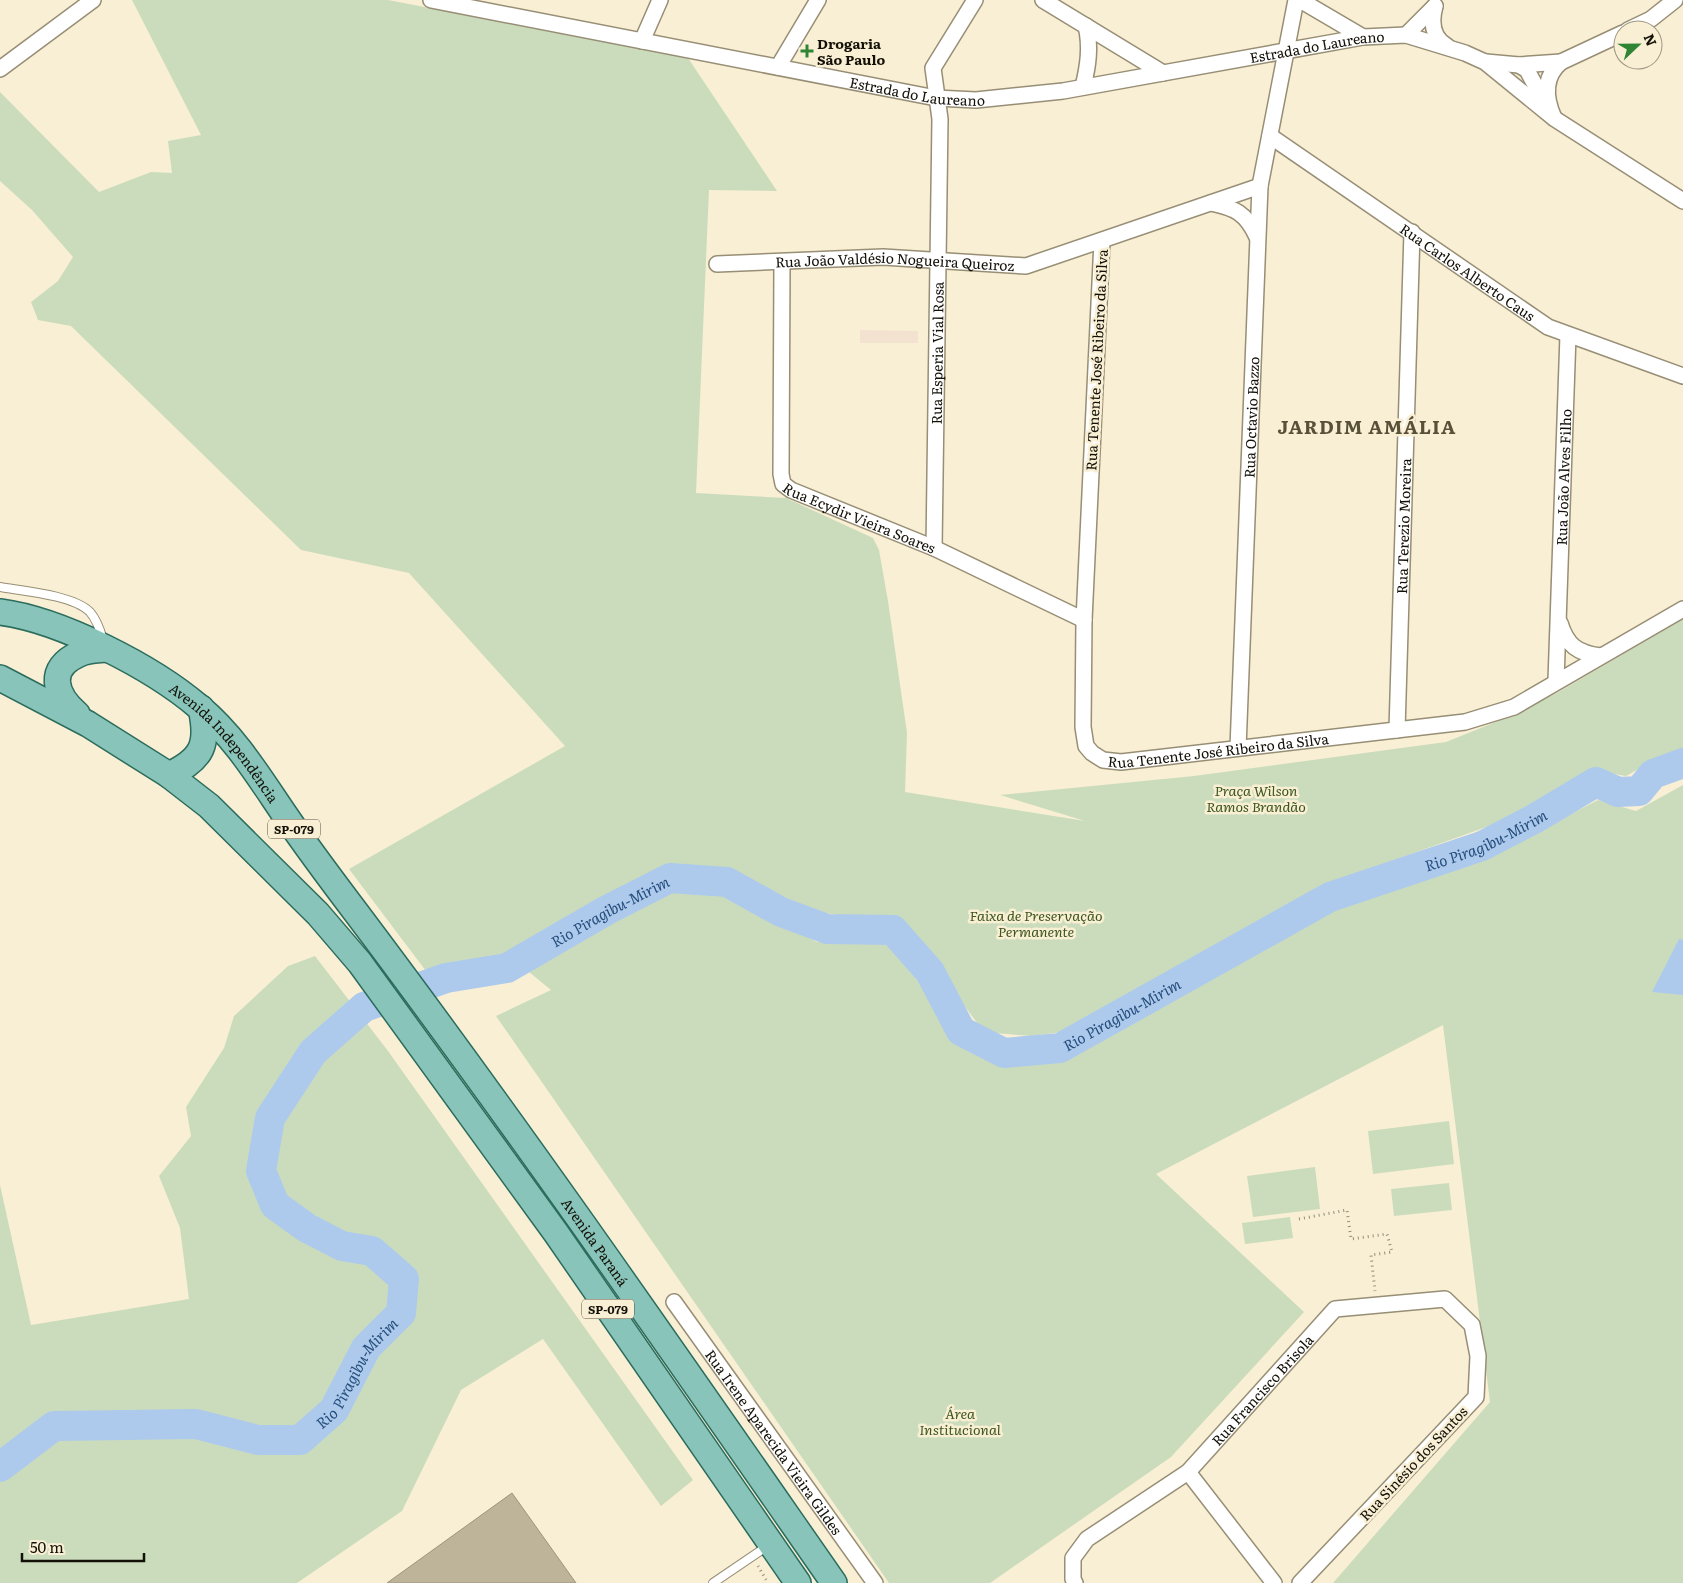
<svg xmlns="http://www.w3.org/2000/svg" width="1683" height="1583" viewBox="0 0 1683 1583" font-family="Literata,serif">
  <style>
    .commercial { fill: #f4e2d1 }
    .green { fill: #cbdcbd }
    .water { fill: #adcaed }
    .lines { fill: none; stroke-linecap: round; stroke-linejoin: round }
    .river { stroke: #adcaed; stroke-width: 30 }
    .building { fill: #bdb49a; stroke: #9e957c; filter: url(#shadow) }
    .lane-casing { stroke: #978e75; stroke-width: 10 }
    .street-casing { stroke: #978e75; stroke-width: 18 }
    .primary-casing { stroke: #2b6c5d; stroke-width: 28 }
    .path { stroke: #948d7a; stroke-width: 3; stroke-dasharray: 1 4; stroke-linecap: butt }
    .lane { stroke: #fff; stroke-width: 8 }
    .street { stroke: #fff; stroke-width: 15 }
    .primary { stroke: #88c4b9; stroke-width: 25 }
    .poi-dot { fill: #2f8534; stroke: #f9efd4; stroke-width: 2 }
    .labels { text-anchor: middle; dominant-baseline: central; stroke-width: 5; stroke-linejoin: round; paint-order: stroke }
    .shield { fill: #f9efd4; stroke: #585344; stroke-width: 1 }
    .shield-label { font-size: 12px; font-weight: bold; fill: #131007 }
    .poi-label { font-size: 14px; font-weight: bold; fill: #131007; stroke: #f9efd4; text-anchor: start }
    .street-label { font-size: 14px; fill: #131007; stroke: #f9efd4 }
    .park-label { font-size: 14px; font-style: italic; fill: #3c561e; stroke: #f9efd4 }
    .water-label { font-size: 15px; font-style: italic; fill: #264e7c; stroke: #f9efd4 }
    .district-label { font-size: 19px; font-weight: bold; letter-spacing: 1px; fill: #595039; stroke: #f9efd4 }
  </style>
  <defs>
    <filter id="shadow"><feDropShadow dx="-4.5" dy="4.5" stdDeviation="0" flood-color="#0004"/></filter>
  </defs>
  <rect width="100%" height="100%" fill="#f9efd4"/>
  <path class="commercial" d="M860,330L918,331V343H860Z"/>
  <path class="green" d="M132,0H388L688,58L777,191L709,190L696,493L786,498L873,538L879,550L888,601L907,733L905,792L1085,821L1000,795L1194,776L1446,742L1498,721L1557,693L1683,619V756L1649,763L1626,776L1596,771L1514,817L1336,881L1114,1003L1069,1031L1031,1036L984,1032L903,924L810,911L726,874L673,864L624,888L504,956L429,975L349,869L565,746L409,573L301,550L71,326L38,320L31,302L58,281L73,257L32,210L0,181V92L99,192L151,172L172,173L168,141L201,135Z
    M1683,785V1583H1333L1490,1402L1443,1025L1156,1174L1304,1312L1171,1457L990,1583H889L496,1016L551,990L523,967L617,915L676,889L724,893L817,942L886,940L920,984L950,1038L995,1063L1042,1062L1077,1053L1337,908L1506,848L1598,800L1636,811Z
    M315,956L388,1051L693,1480L661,1506L543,1339L461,1390L402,1511L297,1583H0V1185L31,1325L189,1299L180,1228L159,1176L191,1136L186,1107L224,1048L234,1016L288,966Z
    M1449,1121L1454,1164L1373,1174L1368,1131Z
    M1315,1167L1320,1209L1253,1217L1247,1176Z
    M1449,1183L1452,1210L1394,1216L1391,1189Z
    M1290,1217L1293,1238L1245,1244L1242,1223Z"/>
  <path class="water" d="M1679,939L1683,940V995L1652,992Z"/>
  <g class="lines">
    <path class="river" id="s1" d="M0,1467L54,1426L196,1424L258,1440H300L334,1410L366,1348L401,1313L404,1279L372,1251L342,1246L307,1228L275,1205L261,1171L270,1118L313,1052L364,1007L446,978L507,968L607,910L670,878L727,882L781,912L827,929L893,930L930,972L961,1031L1004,1053L1060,1048L1330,897L1482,846L1534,819L1596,782L1618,792L1639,791L1653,774L1683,763"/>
  </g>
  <path class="building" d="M512,1493L576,1583H387Z"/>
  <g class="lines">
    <g class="lane-casing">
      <path id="lane" d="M0,587C23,591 73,595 90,612C97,620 100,629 103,640
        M713,1583L769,1545"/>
    </g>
    <g class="street-casing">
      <g id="street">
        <path id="s2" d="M431,0L936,98L976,100L1063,91L1363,37L1406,35L1465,53L1485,62L1555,119L1683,201"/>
        <path d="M1043,0L1163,73"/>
        <path d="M1300,0L1363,37"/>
        <path d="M1435,6C1431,21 1432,38 1447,46"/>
        <path d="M1628,30L1651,19L1675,0"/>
        <path d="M1406,35L1435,6"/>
        <path d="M642,41L660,0"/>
        <path d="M1486,62L1519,65L1561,62"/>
        <path d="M1519,65L1527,70L1546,105"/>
        <path d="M778,67L818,0"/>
        <path d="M0,69L93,0"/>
        <path d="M1083,87C1088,66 1091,47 1086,26"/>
        <path d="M1554,118C1545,98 1543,77 1561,62L1623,33"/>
        <path id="s3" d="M1270,136L1548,327L1683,376"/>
        <path d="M1211,203C1235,208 1246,213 1257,237"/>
        <path id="s4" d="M1102,241L1084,620L1083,727L1086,746L1092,753L1103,760L1121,762L1465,722L1514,707L1683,609"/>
        <path id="s5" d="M782,263L781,474L783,484L791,490L934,548L1084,620"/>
        <path id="s6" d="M717,264L883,257L1026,266L1260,186"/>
        <path id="s7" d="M934,548L940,119L933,68L975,0"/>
        <path d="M1560,623C1567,646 1578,653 1600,656"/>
        <path id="s8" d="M1556,681L1568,335"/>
        <path id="s9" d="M1397,730L1412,232"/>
        <path id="s10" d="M1238,748L1260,186L1296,0"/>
        <path id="s11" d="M674,1302L875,1583"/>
        <path d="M1188,1472L1274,1583"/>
        <path id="s12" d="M1075,1583L1073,1579V1558L1087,1539L1188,1472L1335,1309L1445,1299L1472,1325L1478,1356L1476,1397L1300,1583"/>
      </g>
    </g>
    <g class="primary-casing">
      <g id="primary">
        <path id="s13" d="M0,612C61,620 152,667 199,707C235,737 259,777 285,815C308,849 333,882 358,915C522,1133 678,1359 834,1583"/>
        <path d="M0,678L88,724L169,775L209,806L318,914L360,963L556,1233L798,1583"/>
        <path d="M77,714C54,694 47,668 79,654C87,650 98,650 106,649"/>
        <path d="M169,775C203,759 209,744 201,708"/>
      </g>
    </g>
    <path class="path" d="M1299,1219L1347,1210L1351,1239L1387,1234L1392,1252L1371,1255L1375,1291
      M758,1566L768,1583"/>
    <use href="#lane" class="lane"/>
    <use href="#street" class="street"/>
    <use href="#primary" class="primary"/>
  </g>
  <path class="poi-dot" d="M804.5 43.5h5v5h5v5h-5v5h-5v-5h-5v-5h5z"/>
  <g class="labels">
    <g class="shield">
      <rect x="268" y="819.5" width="52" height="19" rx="4"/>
      <rect x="582" y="1299.5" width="52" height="19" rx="4"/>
    </g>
    <g class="shield-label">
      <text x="294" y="829">SP-079</text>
      <text x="608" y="1309">SP-079</text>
    </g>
    <g class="poi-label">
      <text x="817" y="43">Drogaria<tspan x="817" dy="16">São Paulo</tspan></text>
    </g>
    <g class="street-label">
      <text stroke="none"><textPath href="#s2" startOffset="900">Estrada do Laureano</textPath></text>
      <text stroke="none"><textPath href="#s2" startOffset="495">Estrada do Laureano</textPath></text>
      <text stroke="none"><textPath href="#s6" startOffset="178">Rua João Valdésio Nogueira Queiroz</textPath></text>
      <text stroke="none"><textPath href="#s3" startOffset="240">Rua Carlos Alberto Caus</textPath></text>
      <text stroke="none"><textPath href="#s7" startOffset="195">Rua Esperia Vial Rosa</textPath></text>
      <text transform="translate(1096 360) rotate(-87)">Rua Tenente José Ribeiro da Silva</text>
      <text stroke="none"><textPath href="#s10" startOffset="331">Rua Octavio Bazzo</textPath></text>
      <text stroke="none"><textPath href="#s8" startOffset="204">Rua João Alves Filho</textPath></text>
      <text stroke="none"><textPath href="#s5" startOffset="305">Rua Ecydir Vieira Soares</textPath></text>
      <text stroke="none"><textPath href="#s9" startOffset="204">Rua Terezio Moreira</textPath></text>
      <text stroke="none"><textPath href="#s13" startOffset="266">Avenida Independência</textPath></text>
      <text stroke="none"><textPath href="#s4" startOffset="644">Rua Tenente José Ribeiro da Silva</textPath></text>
      <text stroke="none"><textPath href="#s13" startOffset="889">Avenida Paraná</textPath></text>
      <text stroke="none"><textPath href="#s12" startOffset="281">Rua Francisco Brisola</textPath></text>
      <text stroke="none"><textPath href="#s11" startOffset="172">Rua Irene Aparecida Vieira Gildes</textPath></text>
      <text transform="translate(1413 1463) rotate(-47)">Rua Sinésio dos Santos</text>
    </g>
    <g class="park-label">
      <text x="1256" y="790">Praça Wilson<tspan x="1256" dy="16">Ramos Brandão</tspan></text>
      <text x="1036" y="915">Faixa de Preservação<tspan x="1036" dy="16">Permanente</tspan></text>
      <text x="960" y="1413">Área<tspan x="960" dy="16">Institucional</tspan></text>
    </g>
    <g class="water-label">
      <text stroke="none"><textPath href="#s1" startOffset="2175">Rio Piragibu-Mirim</textPath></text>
      <text stroke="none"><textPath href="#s1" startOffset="1170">Rio Piragibu-Mirim</textPath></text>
      <text stroke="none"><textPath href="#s1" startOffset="1770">Rio Piragibu-Mirim</textPath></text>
      <text stroke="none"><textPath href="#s1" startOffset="405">Rio Piragibu-Mirim</textPath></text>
    </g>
    <g class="district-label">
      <text x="1367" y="426">JARDIM AMÁLIA</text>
    </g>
  </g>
  <g transform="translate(1638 45) rotate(68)"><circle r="24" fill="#f9efd4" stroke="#9d9682"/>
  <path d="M0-4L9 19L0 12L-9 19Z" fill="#2f8534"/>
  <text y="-8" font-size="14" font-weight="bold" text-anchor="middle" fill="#131007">N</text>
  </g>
  <path d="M22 1553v8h122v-8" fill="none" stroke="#131007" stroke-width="2.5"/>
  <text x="30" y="1553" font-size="15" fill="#131007" stroke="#f9efd4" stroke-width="4" paint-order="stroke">50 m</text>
</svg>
